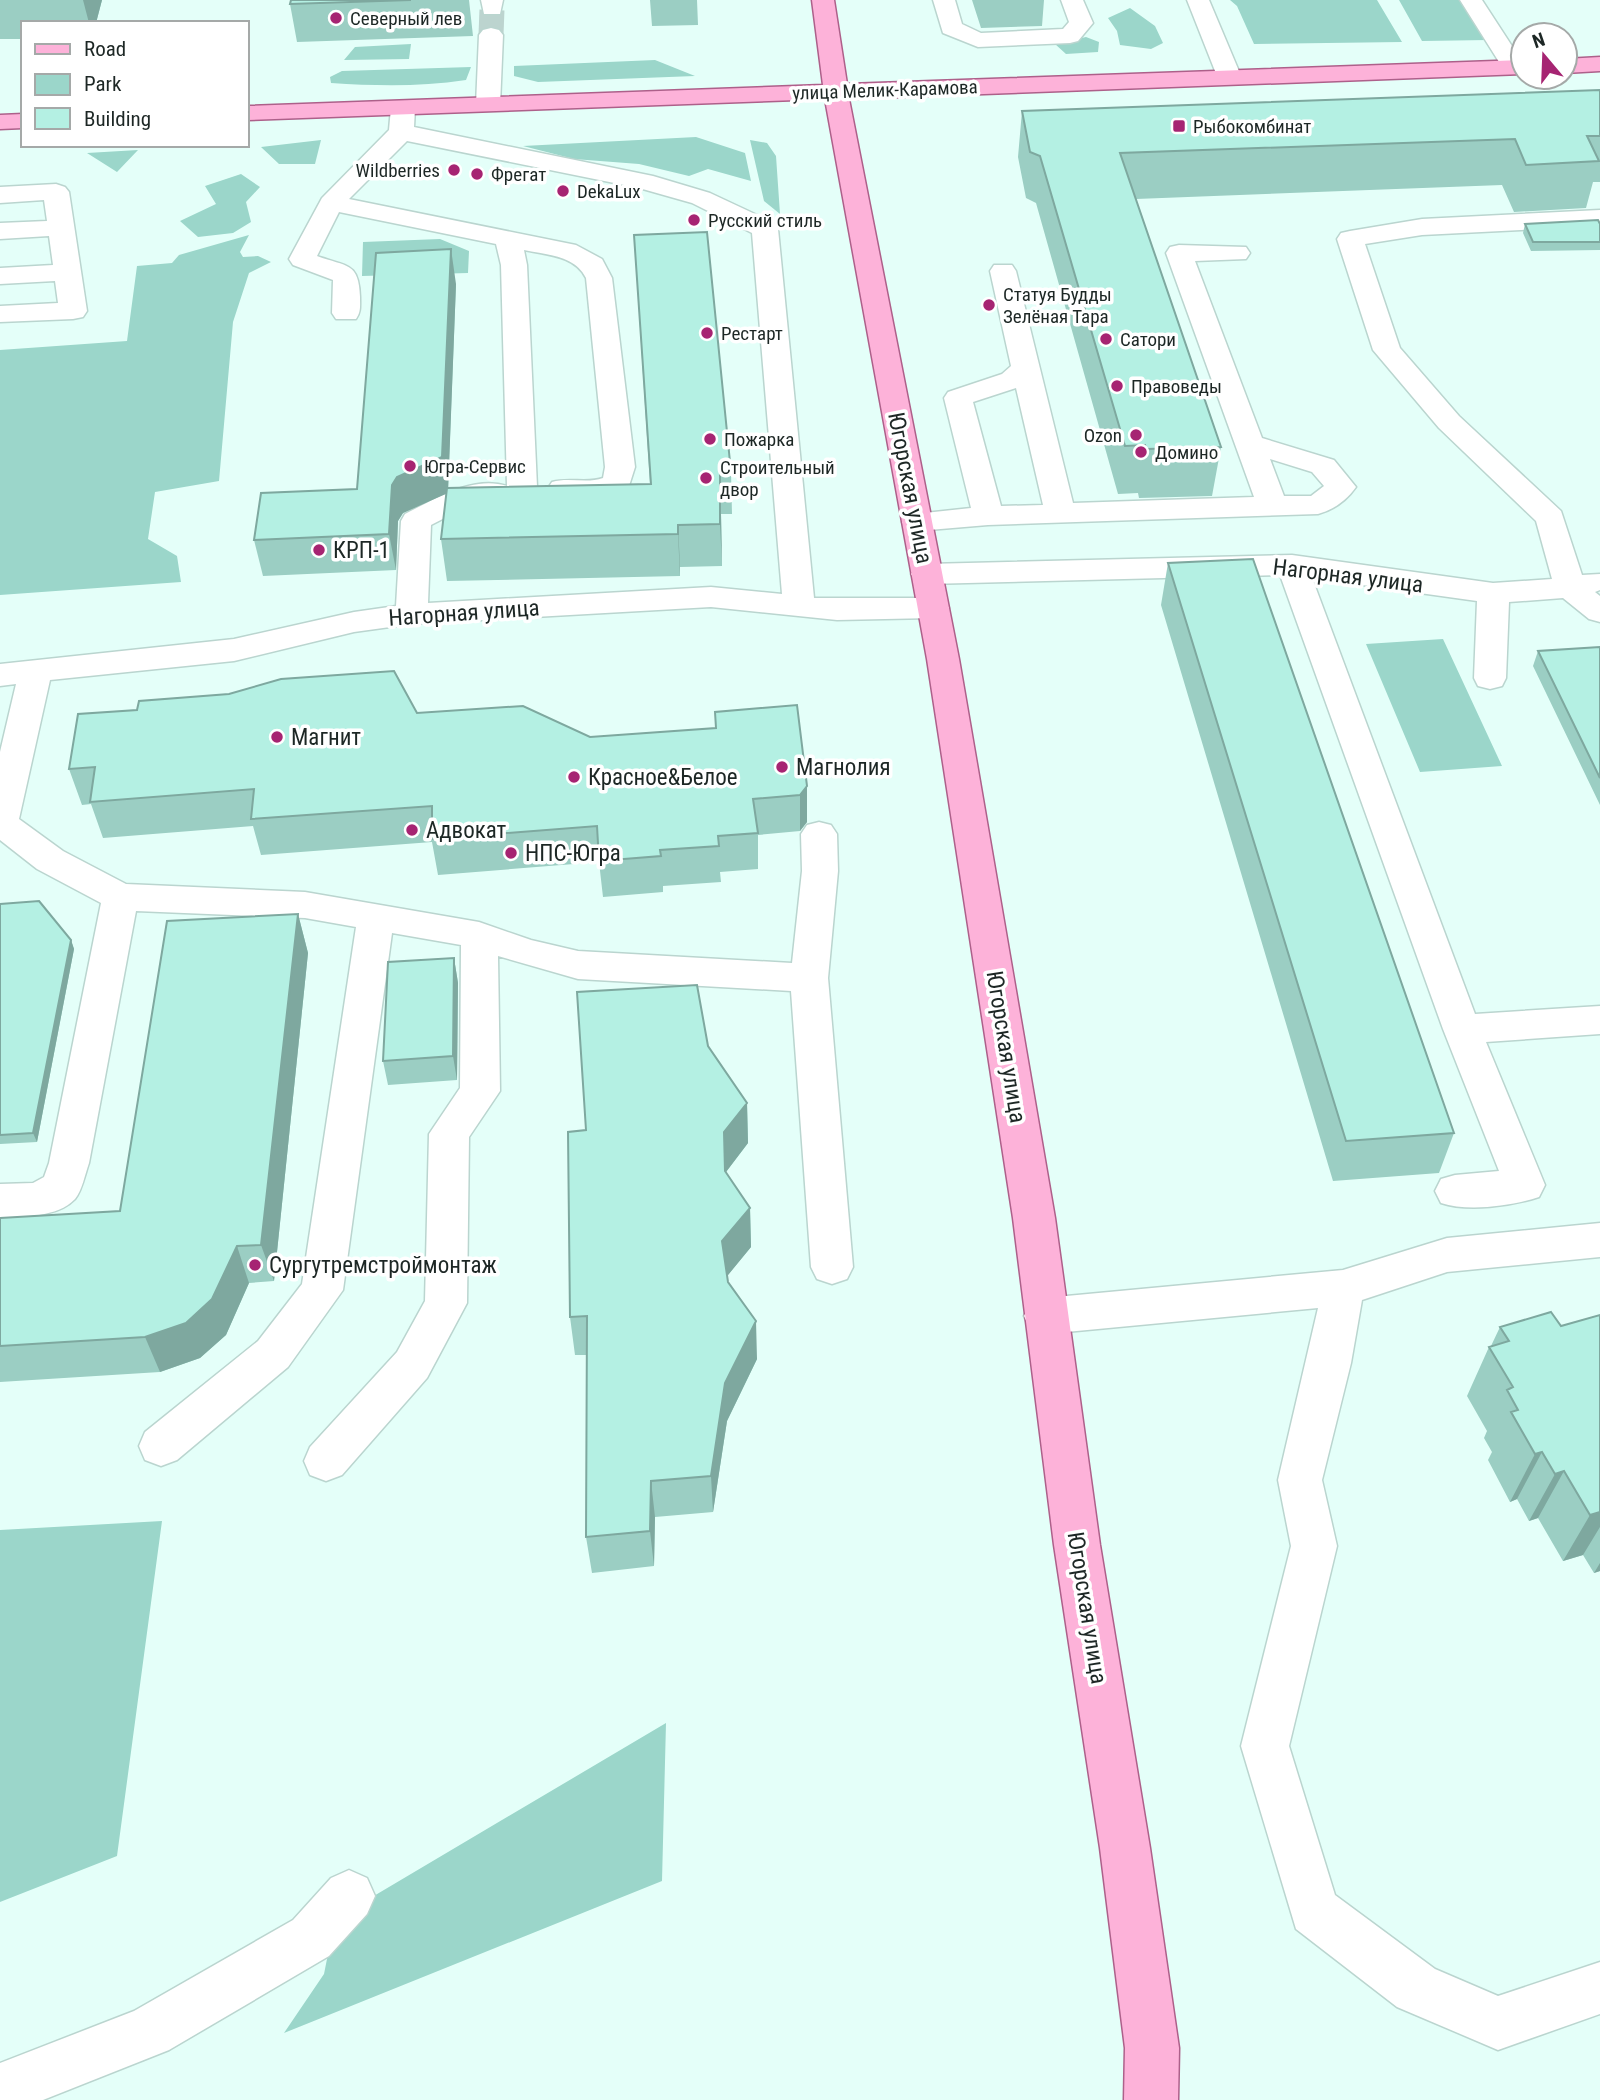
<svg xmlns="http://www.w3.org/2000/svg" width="1600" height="2100" viewBox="0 0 1600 2100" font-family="'Roboto Condensed',sans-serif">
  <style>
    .green { fill: #9bd6ca }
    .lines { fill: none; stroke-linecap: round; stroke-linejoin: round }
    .minor-tunnel { stroke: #bcd4cf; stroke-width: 25; stroke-dasharray: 25 12; stroke-linecap: butt }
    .minor-casing { stroke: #bad5cf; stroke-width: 3 }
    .major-casing { stroke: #ad608a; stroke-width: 3 }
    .minor { fill: #fff; fill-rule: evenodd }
    .major { fill: #fdb2d9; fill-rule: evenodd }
    .wall { fill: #9bcec3 }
    .shaded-wall { fill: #7ea89f }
    .building { fill: #b4f0e3; stroke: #7ea89f; stroke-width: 2 }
    .poi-dot { fill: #a62472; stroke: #fff; stroke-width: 2.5 }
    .labels { text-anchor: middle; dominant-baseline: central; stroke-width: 7; stroke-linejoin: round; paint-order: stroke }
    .far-poi-label { font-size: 19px; fill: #1d2725; stroke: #fff; text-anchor: start }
    .far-street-label { font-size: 19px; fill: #1d2725; stroke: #fff }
    .street-label { font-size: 23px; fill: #1d2725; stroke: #fff }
    .poi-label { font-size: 23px; fill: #1d2725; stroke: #fff; text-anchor: start }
  </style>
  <rect width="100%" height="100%" fill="#e4fff9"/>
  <path class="green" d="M1230,0H1377L1402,42L1254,44L1237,6Z
    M1399,0H1461L1488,40L1422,41Z
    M1130,8L1155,26L1163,43L1151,49L1120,45L1117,31L1108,18Z
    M1086,37L1099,42L1098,52L1066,54L1055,44Z
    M411,44L409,59L344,60L355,47Z
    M655,60L695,76L538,82L514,76V66Z
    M471,67L466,80C420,87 377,86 331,83L330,77L342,71Z
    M696,137L745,153L751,181L708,169L689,176L639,164L574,159L523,146Z
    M321,140L315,164H279L261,147Z
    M750,140L767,143L776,156L780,214L764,201Z
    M138,150L117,172L87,153Z
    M241,174L260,187L246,202L251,222L233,233L198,237L180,221L216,204L205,186Z
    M249,235L240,252L243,257L258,256L271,262L249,273L233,322L219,481L155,492L148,539L177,556L181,582L0,595V350L127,341L137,266L172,263L179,255Z
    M440,239L469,251L468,273L362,276L363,242Z
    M1443,639L1502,766L1420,772L1366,644Z
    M162,1521L117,1856L0,1902V1530Z
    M666,1723L662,1881L284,2033L324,1974L335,1919Z"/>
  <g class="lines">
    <path class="minor-tunnel" d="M491,35L492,9"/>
    <g class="minor-casing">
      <path id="minor" d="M481,0H503L500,14H484Z
        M933,0H955L962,24L981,33L1063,29L1069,22L1061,0H1083L1093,23L1078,41L1070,43L978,47L943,33Z
        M1187,0H1209L1241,76L1237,81H1221L1217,76Z
        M1460,0H1482L1523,63L1522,73H1506Z
        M491,28L499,30L503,35L500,105L497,110H479L476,105L479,35L483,30Z
        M403,101L412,103L415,108L414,127L653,176L710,193L774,223L778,229L814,598H933L944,601L949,608L944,615L933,618L837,620L711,607L412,624L354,632L234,661L50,680L19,819L63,851L126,884L305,892L479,922L531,940L578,951L792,963L802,871L801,834L807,825L819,822L831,825L837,834L838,871L828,978L853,1267L847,1279L832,1284L817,1279L811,1267L791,991L578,979L498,956L500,1091L469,1137L467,1303L427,1378L342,1475L326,1481L310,1475L304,1461L310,1447L397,1352L425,1301L429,1134L460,1088L461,945L392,933L343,1290L288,1367L177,1460L161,1466L145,1460L139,1446L145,1432L258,1341L302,1284L356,927L305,918L136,911L89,1163C85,1174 82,1191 75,1199C57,1218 23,1216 0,1218V1184L33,1183L44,1177L49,1163L101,903L37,869L0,840V752L16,684L0,686V664L234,639L354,612L396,606L401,521L405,514C435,499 473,475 507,486L501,265L496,244L339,212L317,256C347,267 359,262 360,297C360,306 361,312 356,319H336L332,313L333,280L293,265L289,259L322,198L389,130L391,108L394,103ZM407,141L639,188L692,203L752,233L782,594L711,587L428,603L431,525L468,506L507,498L511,492L522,496L533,493L537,487L527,265L524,250C546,255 575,255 586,278L605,467L603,478C587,484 569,477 552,482L548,488L552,494C579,501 602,499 628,489L635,467L612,278L602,259L576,245L349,199Z
        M56,184L65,187L69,192L87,311L83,317L73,319L0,322V306L58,303L55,281L0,284V268L53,265L49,236L0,239V223L47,221L44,200L0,203V187Z
        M1600,210V226L1422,235L1365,244L1400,348L1459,416L1561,511L1582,575L1600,574V590L1595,592L1600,596V622L1589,619L1563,598L1509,602L1506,678L1502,686L1490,689L1478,686L1474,678L1477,601L1312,578L1475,1014L1600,1006V1034L1486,1042L1545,1185L1539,1197C1512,1206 1468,1212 1441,1203L1435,1191L1441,1179L1455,1175L1499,1171L1443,1029L1280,575L927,584L916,581L911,574L916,567L927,564L1292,555L1493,583L1552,579L1536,521L1439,428L1373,350L1337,239L1341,233L1350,231L1422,219Z
        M1179,245L1246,247L1250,253L1246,259L1195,261L1262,438L1334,460L1356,487C1347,500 1333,510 1318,514L988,525L917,531L906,529L902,522L906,515L971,508L944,398L948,392L1002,374L1011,366L990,271L994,265H1012L1016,271L1073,503L1254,497L1166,253L1170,247ZM1016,388L1043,505L1001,506L973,402ZM1270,459L1312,472L1324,486L1311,496H1284Z
        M1600,1223V1257L1447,1272L1362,1300L1351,1363L1322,1480L1337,1546L1289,1746L1335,1895L1435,1969L1498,1996L1600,1962V2014L1498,2050L1397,2007L1296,1929L1241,1746L1291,1546L1278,1480L1318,1308L1045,1334L1030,1329L1024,1316L1030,1303L1045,1298L1343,1270L1447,1238Z
        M349,1870L367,1878L375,1896L367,1914L329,1956L169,2050L43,2100H0V2063L134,2011L293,1920L331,1878Z"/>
    </g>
    <g class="major-casing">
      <path id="major" d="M812,0H834L847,84L1523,60V74L849,99L959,659L1055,1218L1100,1545L1150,1848L1179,2048L1178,2100H1124L1125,2048L1100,1848L1054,1545L1013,1218L927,659L825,99L247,120V106L823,85Z
        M1600,57V71L1565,73V59Z
        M23,114V128L0,129V115Z"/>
    </g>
    <use href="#minor" class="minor"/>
    <use href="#major" class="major"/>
  </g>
  <path class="wall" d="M0,0H102L96,23H23V39H0Z
    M291,0H469L473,36L297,42L290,4Z
    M650,0H697L698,25L652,26Z
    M972,0H1044L1042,26L981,28Z
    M1600,90V182H1593L1586,208L1514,212L1502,185L1136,199L1221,447L1212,496L1139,498L1138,493L1118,494L1036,203L1026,198L1018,157L1022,111Z
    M1525,224H1600V250L1531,251L1523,233Z
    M634,235L731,472L732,514H721L722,566L680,567V576L447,581L441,539L446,493L403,513L398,521L396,570L263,576L254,540L357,489L456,284L448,488L650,484Z
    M1168,563L1454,1133L1439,1173L1333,1181L1161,605Z
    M1600,647V805L1533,666L1538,651Z
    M417,713L590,737L807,786V822L800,831L758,835V869L720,872L721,882L663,886V892L603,897L599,862L438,875L432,842L261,855L253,826L103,838L91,804L82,805L69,769Z
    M0,904L71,940L74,949L37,1142L0,1144Z
    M298,914L308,953L274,1281L249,1283L226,1335L200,1358L160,1372L0,1382V1218L120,1211Z
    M454,958L458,983L457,1080L388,1085L383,1061Z
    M708,1046L747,1103L748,1143L726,1172L750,1208L751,1247L727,1276L728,1282L757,1359L727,1421L713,1512L655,1517L654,1566L592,1573L586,1537L587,1355H575L570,1317L586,1130Z
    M1600,1315V1571L1594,1573L1583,1555L1563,1561L1538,1518L1529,1521L1517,1499L1510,1502L1488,1460L1492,1452L1484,1438L1487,1431L1467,1396L1489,1347L1491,1346L1500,1327L1561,1326Z"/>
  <path class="shaded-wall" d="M83,0H102L96,23H89Z
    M451,249L456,284L448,493L403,513L398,521L396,570L389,534L392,485L397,477Z
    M720,472L721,514L722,566L720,524Z
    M678,525L680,567V576L678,534Z
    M807,786V822L800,831V795Z
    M298,914L308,953L274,1281L261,1245Z
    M71,940L74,949L37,1142L33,1133Z
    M454,958L458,983L457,1080L453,1056Z
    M747,1103L748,1143L726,1172L727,1211L724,1132Z
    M750,1208L751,1247L724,1280L722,1241Z
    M237,1246L249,1283L226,1335L200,1358L160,1372L145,1337Z
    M756,1321L757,1359L727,1421L713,1512L711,1476L725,1383Z
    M1542,1452L1517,1499L1510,1502L1535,1454Z
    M1564,1471L1538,1518L1529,1521L1555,1474Z
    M651,1481L655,1517L654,1566L650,1531Z
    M1600,1512V1527L1583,1555L1563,1561L1590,1515Z
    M1600,1563V1571L1594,1573Z"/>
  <path class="building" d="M291,0H411L290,4Z
    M1600,90V136H1587L1599,161L1526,165L1515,139L1120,153L1221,447L1146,449L1145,445L1125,446L1040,156L1030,152L1022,111Z
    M1598,220L1600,224V242H1533L1525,224Z
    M707,232L731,472H720V524L678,525V534L441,539L447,488L651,484L634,235Z
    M451,249L442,457L397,477L392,485L389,534L254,540L261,493L357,489L376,253Z
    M1253,559L1454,1133L1346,1141L1168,563Z
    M1600,647V778L1538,651Z
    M394,671L417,713L523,706L590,737L716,728L715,712L797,705L807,786L800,795L753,799L758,833L718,836L719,846L660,850L661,856L599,861L597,826L432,839V806L251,819L254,789L90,802L95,767L69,769L78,714L137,710L139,701L229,694L281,679Z
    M39,901L71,940L33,1133L0,1135V904Z
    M298,914L261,1245L237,1246L212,1299L186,1323L145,1337L0,1346V1218L120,1211L167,921Z
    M454,958L453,1056L383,1061L388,962Z
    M697,985L708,1046L747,1103L724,1132L725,1171L750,1208L722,1241L728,1282L756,1321L725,1383L711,1476L651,1481L650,1531L586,1537L587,1316L570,1317L568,1132L586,1130L577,992Z
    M1551,1312L1561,1326L1600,1315V1512L1590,1515L1564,1471L1555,1474L1542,1452L1535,1454L1511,1412L1518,1410L1507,1390L1513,1387L1489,1347L1509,1341L1500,1327Z"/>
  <g class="poi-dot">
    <circle cx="336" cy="18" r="7"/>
    <rect x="1172" y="119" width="14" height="14" rx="3.5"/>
    <circle cx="454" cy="170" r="7"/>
    <circle cx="477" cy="174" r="7"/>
    <circle cx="563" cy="191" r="7"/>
    <circle cx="694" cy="220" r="7"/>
    <circle cx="989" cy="305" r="7"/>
    <circle cx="707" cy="333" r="7"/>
    <circle cx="1106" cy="339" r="7"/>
    <circle cx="1117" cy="386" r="7"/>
    <circle cx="1136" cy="435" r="7"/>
    <circle cx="710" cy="439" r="7"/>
    <circle cx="1141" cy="452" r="7"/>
    <circle cx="410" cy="466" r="7"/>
    <circle cx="706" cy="478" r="7"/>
    <circle cx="319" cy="550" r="7"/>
    <circle cx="277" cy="737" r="7"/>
    <circle cx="782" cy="767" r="7"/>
    <circle cx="574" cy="777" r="7"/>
    <circle cx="412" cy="830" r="7"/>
    <circle cx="511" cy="853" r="7"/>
    <circle cx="255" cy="1265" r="7"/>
  </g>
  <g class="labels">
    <g class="far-poi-label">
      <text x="350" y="18">Северный лев</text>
      <text x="1193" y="126">Рыбокомбинат</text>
      <text x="440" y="170" text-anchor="end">Wildberries</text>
      <text x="491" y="174">Фрегат</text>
      <text x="577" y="191">DekaLux</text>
      <text x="708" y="220">Русский стиль</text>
      <text x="1003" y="294">Статуя Будды<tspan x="1003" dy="22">Зелёная Тара</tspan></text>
      <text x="721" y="333">Рестарт</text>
      <text x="1120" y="339">Сатори</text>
      <text x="1131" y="386">Правоведы</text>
      <text x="1122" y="435" text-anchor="end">Ozon</text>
      <text x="724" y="439">Пожарка</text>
      <text x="1155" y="452">Домино</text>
      <text x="424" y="466">Югра-Сервис</text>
      <text x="720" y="467">Строительный<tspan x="720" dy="22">двор</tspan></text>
    </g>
    <g class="far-street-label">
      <text transform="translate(885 90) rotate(-2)">улица Мелик-Карамова</text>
    </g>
    <g class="street-label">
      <text transform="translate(910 488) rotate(79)">Югорская улица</text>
      <text transform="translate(1348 576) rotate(7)">Нагорная улица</text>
      <text transform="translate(464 613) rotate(-4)">Нагорная улица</text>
      <text transform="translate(1006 1047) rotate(81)">Югорская улица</text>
      <text transform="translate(1087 1608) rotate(81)">Югорская улица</text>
    </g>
    <g class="poi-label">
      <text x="333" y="550">КРП-1</text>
      <text x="291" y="737">Магнит</text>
      <text x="796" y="767">Магнолия</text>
      <text x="588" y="777">Красное&amp;Белое</text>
      <text x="426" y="830">Адвокат</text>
      <text x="525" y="853">НПС-Югра</text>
      <text x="269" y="1265">Сургутремстроймонтаж</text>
    </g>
  </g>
  <rect x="21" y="21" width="228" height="126" fill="#ffffff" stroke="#a5a9a8" stroke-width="2"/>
  <rect x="35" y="44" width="35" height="10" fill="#fdb2d9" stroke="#a5a9a8" stroke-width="2"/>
  <text x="84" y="56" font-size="21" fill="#1d2725">Road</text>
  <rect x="35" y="74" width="35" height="21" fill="#9bd6ca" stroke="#a5a9a8" stroke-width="2"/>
  <text x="84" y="91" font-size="21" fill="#1d2725">Park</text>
  <rect x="35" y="108" width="35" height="21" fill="#b4f0e3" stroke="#a5a9a8" stroke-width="2"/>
  <text x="84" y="126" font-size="21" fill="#1d2725">Building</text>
  <g transform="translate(1544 56) rotate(341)"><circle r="33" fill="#ffffff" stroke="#a5a9a8" stroke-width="2"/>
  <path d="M0-5L12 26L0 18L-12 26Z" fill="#a62472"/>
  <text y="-10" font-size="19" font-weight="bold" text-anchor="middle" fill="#1d2725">N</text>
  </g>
</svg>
